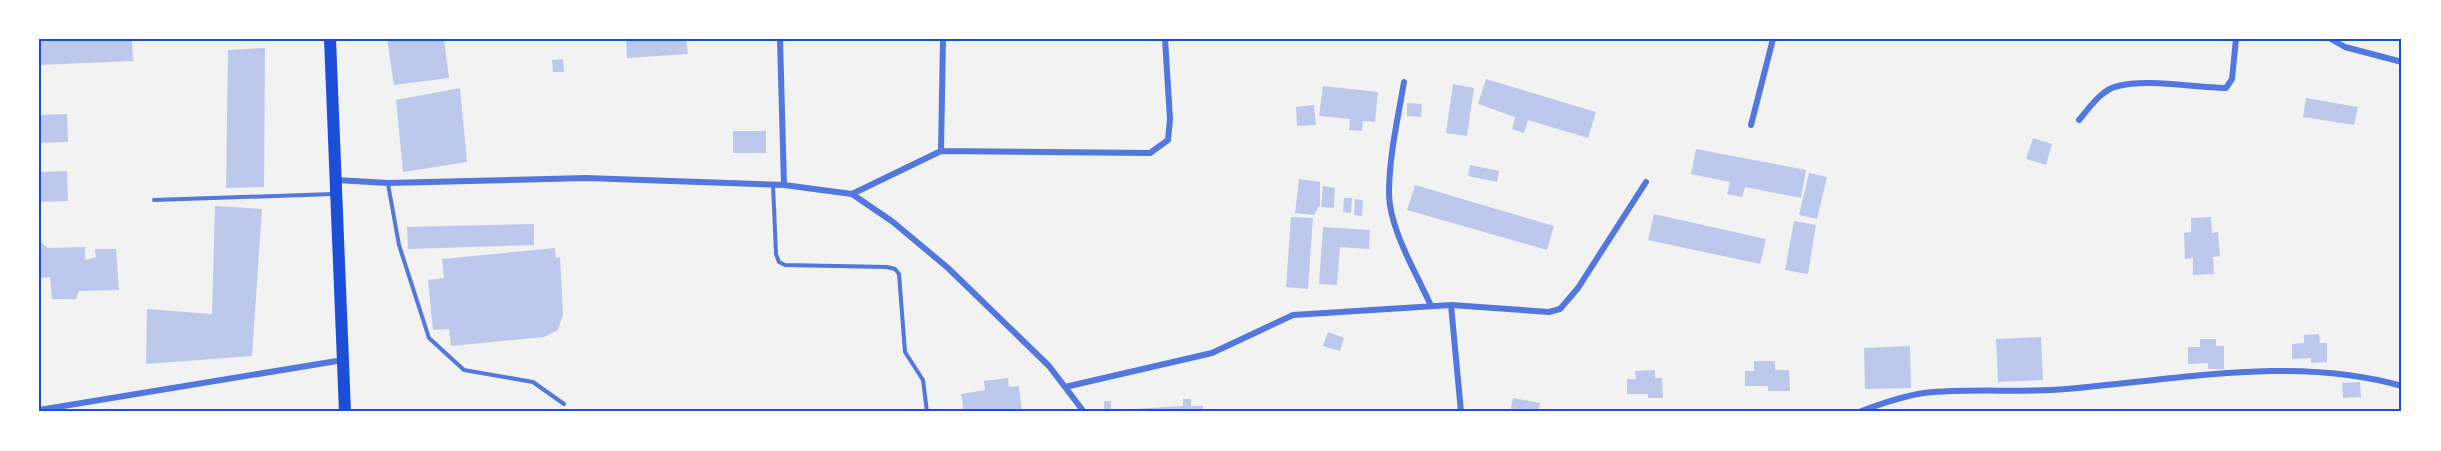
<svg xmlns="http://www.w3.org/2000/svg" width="2441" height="451" viewBox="0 0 2441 451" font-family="'Sofia Sans Condensed',sans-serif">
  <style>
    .building { fill: #bdc9ec }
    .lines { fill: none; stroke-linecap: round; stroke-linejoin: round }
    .service { stroke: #5277de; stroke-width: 4 }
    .minor { stroke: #5277de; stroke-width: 6 }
    .primary { stroke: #1d4ed8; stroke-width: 12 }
    .neatline { fill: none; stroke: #1d4ed8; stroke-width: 2 }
  </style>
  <rect width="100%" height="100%" fill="#f2f2f2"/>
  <path class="building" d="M39,39H132L133,61L39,65Z
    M387,39H444L449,78L394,85Z
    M626,39H686L688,54L627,58Z
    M265,48L264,187L226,188L228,50Z
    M563,59L564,72H553L552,60Z
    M1486,79L1596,112L1588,138L1528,120L1524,133L1512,129L1515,117L1478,104Z
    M1453,84L1474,88L1467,136L1446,133Z
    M1323,86L1378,92L1375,122L1363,121L1362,131L1349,130L1350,119L1319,116Z
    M460,88L467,162L403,172L396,100Z
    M2306,98L2358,107L2354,125L2303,117Z
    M1407,103L1422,104L1421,117L1407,116Z
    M1314,105L1316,125L1297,126L1296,107Z
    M67,114L68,142L39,143V115Z
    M733,131H766V153H733Z
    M2033,138L2052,144L2046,165L2026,159Z
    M1696,149L1806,170L1801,198L1745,187L1742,197L1727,194L1730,182L1691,174Z
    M1470,165L1499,171L1497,182L1468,176Z
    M67,171L68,201L39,202V172Z
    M1809,173L1827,177L1817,219L1799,215Z
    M1299,179L1320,182V205L1314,215L1295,213Z
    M1415,185L1554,226L1547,250L1407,210Z
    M1323,186L1335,188L1334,208L1321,207Z
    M1344,198H1352L1351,213L1343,212Z
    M1355,199L1363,200L1362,216L1354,215Z
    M215,206L262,209L252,356L146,364L147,309L212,314Z
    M1654,214L1766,239L1760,264L1648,240Z
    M1291,217L1313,218L1308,289L1286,287Z
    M2211,217L2212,233L2218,232L2220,256L2213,257L2214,274L2193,275V258L2185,259L2184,233L2191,232V218Z
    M1794,221L1816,225L1808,274L1785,270Z
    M534,224V245L408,249L407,227Z
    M1323,227L1370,230L1369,249L1340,247L1337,285L1319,284Z
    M39,241L48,248L85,247V260L96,257L95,249H116L119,290L79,291L76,299H52L50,277L39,278Z
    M555,248L556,258L560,257L563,314L558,330L544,337L451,346L449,329L433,330L428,280L444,278L442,259Z
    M1328,332L1344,338L1340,351L1323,346Z
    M2319,334L2320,343H2327V362L2311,363V358L2292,359V344L2304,343V335Z
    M2041,337L2043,380L1998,382L1996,339Z
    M2200,339H2216V346H2224V369H2208V363L2188,364V347H2200Z
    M1910,346L1911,388L1865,389L1864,348Z
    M1754,361H1775V370H1789L1790,391H1768V386H1745V371H1754Z
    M1655,370V378H1662L1663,398H1648V394H1627V379H1636L1635,371Z
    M1008,378L1009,387L1019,386L1022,412H964L961,394L985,390L984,381Z
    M2360,382L2361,397L2343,398L2342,383Z
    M1513,398L1540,403L1539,412H1510Z
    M1183,399H1191V406H1203V412H1104V401H1111V410H1116L1183,406Z"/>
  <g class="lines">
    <path class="service" d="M388,184L399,245L429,338L464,370L533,382L564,404
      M773,185L776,254L779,262L785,265L887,267L895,269L899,274L905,352L923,380L927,412
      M154,200L333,194"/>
    <path class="minor" d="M780,39L784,185
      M2331,39L2345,47L2402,62
      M1404,82C1398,118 1389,156 1389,193C1389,229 1417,274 1431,306
      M2079,120C2089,108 2102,89 2118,86C2148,78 2194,88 2226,88L2232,79L2236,39
      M1751,125L1773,39
      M941,151L943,39
      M336,180L388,183L586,178L784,185L852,194L893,222L948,268L1049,366L1084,412
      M852,194L941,151L1150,153L1168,140L1170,119L1165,39
      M1451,305L1461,412
      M1065,387L1212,353L1293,315L1451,305L1549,312L1560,309L1578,288L1646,182
      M39,410L343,360
      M1859,412C1880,404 1902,396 1924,393C1971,388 2019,393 2066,389C2177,380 2293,355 2402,386"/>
    <path class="primary" d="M330,39L345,412"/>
  </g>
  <rect width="2441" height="451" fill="none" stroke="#ffffff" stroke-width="81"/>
  <rect x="40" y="40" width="2360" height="370" class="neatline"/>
</svg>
